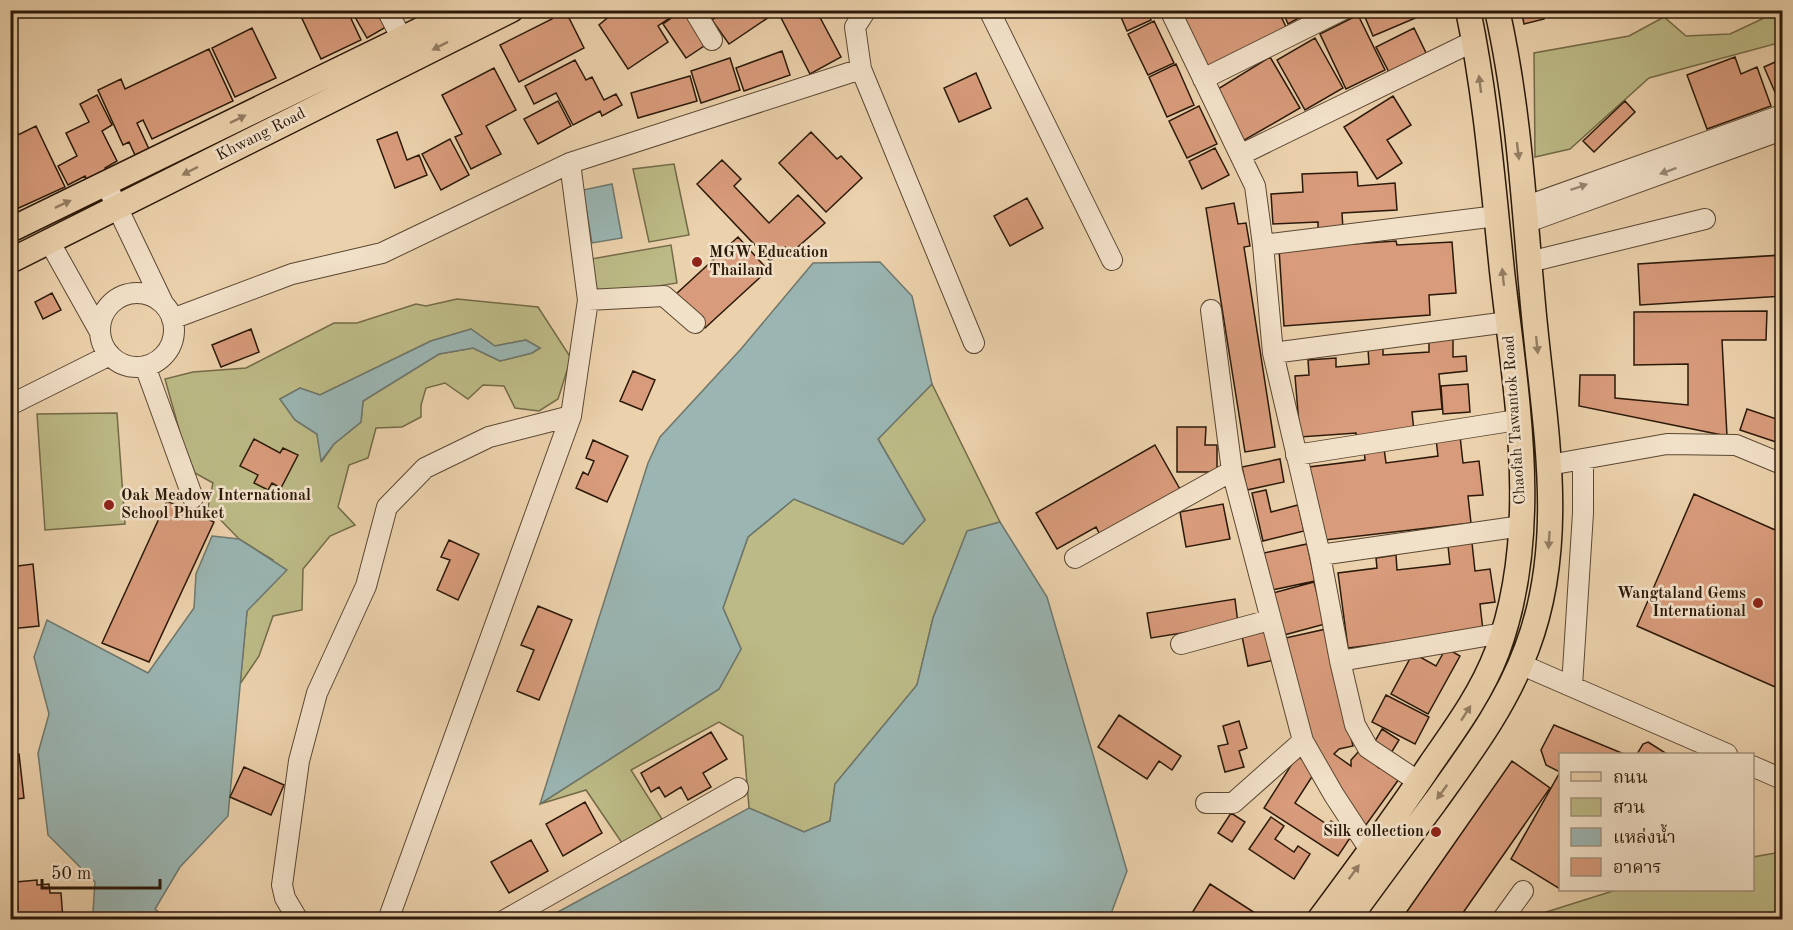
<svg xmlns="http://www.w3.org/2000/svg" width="1793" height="930" viewBox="0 0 1793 930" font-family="'Old Standard TT','Noto Serif Thai',serif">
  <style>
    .green { fill: #bcba86; stroke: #746a48; stroke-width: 1.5; fill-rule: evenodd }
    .water { fill: #9ab5b2; stroke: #6e776e; stroke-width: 1.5 }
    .building { fill: #d89b7b; stroke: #2b1909; stroke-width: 1.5 }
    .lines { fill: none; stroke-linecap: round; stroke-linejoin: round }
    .minor-casing { stroke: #5b4732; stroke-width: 22 }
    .major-casing { stroke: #2b1909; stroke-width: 27 }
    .minor { stroke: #f2e1c9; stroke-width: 20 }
    .major { stroke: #ebd1ac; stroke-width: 24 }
    .oneway { fill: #957e63 }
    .oneway2 { fill: #988773 }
    .poi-dot { fill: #8f2418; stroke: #f2e1c9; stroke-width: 2 }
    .labels { text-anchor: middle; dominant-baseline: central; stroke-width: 5; stroke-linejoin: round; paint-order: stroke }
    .street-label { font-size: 16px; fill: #2b1909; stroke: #f2e1c9 }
    .poi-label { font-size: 16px; font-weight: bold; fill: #2b1909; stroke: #f2e1c9; text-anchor: start }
  </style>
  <rect width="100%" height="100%" fill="#ebd1ac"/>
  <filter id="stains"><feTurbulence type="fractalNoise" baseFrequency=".00333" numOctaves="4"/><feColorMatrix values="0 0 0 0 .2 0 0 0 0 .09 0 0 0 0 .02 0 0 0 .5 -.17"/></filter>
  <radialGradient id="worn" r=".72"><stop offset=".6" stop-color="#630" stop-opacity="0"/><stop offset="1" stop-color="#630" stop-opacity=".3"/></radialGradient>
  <path class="green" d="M1779,11H1782V42L1649,78L1570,149L1535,157L1534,53L1629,36L1664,17L1686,36L1730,34Z
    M674,164L689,235L649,242L633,169Z
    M671,245L677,283L598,296L591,259Z
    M457,299L538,307L571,358L558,399L539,411L515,408L504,386L483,385L468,399L445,383L426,388L421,405V417L402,427L376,428L368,458L349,465L338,507L355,525L330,536L303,569L302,610L273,616L259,656L240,684L247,611L273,560L239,539L208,507L213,483L195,473L182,440L165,379L193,372L246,368L334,323H357L416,304L426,306ZM471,329L495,346L526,340L540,348L532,353L500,361L473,348L439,354L363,401L361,422L334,444L322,461L317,434L295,420L280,399L300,388L320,395L431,341Z
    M932,384L1000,522L967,531L933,618L917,685L835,784L830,821L804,832L749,808L743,736L719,722L631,770L662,819L622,843L586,790L540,804L719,689L741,649L723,608L748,537L794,499L903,544L925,520L878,439Z
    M117,413L125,524L45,530L37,414Z
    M1782,852V919H1535L1540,914L1616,890H1752L1753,857Z"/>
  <path class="water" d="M612,184L622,238L592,243L583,190Z
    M880,262L912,296L932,384L878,439L925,520L903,544L794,499L748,537L723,608L741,649L719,689L540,804L648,463L660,437L741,349L813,263Z
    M471,329L495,346L526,340L540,348L532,353L500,361L473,348L439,354L363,401L361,422L334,444L321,461L317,434L295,420L280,399L300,388L320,395L431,341Z
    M1000,522L1047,597L1127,871L1109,919H545L749,808L804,832L830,821L835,784L917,685L933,618L967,531Z
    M212,536L239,539L287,570L247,611L228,816L180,867L155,909L167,919H96L93,912L95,882L48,835L38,753L49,714L34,657L47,620L148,673L194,608L196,574Z"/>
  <path class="building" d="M298,10H347L361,40L321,59Z
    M351,10H377L386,27L367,38Z
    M548,10H565L584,48L519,82L500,45L552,19Z
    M617,10H681L658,26L668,42L628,69L599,25Z
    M683,10H688L710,42L686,58L663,24Z
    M726,10H769L772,15L729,44L712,20Z
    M777,10H816L841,57L810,74Z
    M1118,10H1147L1151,20L1127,31Z
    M1184,10H1278L1286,27L1205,70L1177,14Z
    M1282,10H1313L1288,24Z
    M1362,10H1431L1432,11L1373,36Z
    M1521,10H1542L1544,19L1524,24Z
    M1358,15L1385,70L1346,89L1320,34Z
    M1154,21L1174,63L1148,75L1128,34Z
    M252,28L276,78L235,97L212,48Z
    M1414,28L1428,57L1391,76L1376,47Z
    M1315,38L1343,88L1305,110L1277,60Z
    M209,49L233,101L152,139L143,120L137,123L149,149L135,155L129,142L123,145L98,90L121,79L125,89Z
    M782,51L790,75L744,91L736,68Z
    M1270,57L1300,108L1241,142L1213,92Z
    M1735,57L1741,74L1757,67L1771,106L1707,129L1687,75Z
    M730,58L740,90L701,103L691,71Z
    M1782,59V97L1778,99L1764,67Z
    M575,60L586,80L592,77L604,100L616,94L622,105L602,116L600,111L573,125L556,93L534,104L525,86Z
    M1176,64L1194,105L1167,117L1149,77Z
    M494,68L516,110L486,126L501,154L471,169L455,137L462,134L442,95Z
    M976,73L991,108L959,122L944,88Z
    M690,76L697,101L638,118L631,93Z
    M97,95L112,125L102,131L117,161L105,168L107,173L88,183L85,176L68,185L58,166L77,156L66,133L89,122L80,104Z
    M1393,96L1411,125L1387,140L1402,163L1377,179L1344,127Z
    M558,101L571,126L538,144L524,119Z
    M1625,101L1635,112L1594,152L1583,141Z
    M1199,106L1217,144L1187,158L1169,121Z
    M36,126L65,187L10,212V134L17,131L18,135Z
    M397,132L407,160L419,155L427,175L395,188L377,140Z
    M811,132L837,159L841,156L862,178L826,212L779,163Z
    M450,139L469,175L441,190L422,154Z
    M1215,148L1229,175L1202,189L1189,161Z
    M722,160L741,179L734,186L769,223L798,195L825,223L791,253L785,247L770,261L697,184Z
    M1357,172L1358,186L1395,183L1397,210L1342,213L1343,230L1318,231V222L1273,224L1271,194L1303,192L1302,174Z
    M1027,198L1043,228L1010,246L994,216Z
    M1234,203L1238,224L1246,223L1250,246L1244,247L1275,447L1245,452L1206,208Z
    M738,237L768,270L705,328L675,295Z
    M1396,241L1397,245L1452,242L1456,293L1429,295L1430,315L1284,326L1279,249Z
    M1782,255V296L1640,305L1638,264Z
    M52,293L61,310L43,319L35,302Z
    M1767,311L1766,340H1722L1727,436L1579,406L1580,375H1615V398L1688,405V364L1634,365V312Z
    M251,329L259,352L221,367L212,345Z
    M1453,335V357L1466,356L1467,371L1439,374L1442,409L1412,412L1414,432L1356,437V433L1300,437L1295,376L1309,375L1308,360L1336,358V367L1369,364L1368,349L1383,347V355L1429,352V338Z
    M633,371L655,380L642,410L620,401Z
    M1468,384L1470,412L1443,414L1441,386Z
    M1747,409L1782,421L1779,443L1740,430Z
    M1177,427H1206L1205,445H1217V472H1177Z
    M1460,436L1463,463L1479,461L1483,495L1468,496L1471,523L1325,540L1309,467L1365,460L1364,450L1384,448L1386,463L1438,456L1436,439Z
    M254,439L280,453L283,448L298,455L281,488L272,483L268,490L254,483L258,475L240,466Z
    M593,440L628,456L607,502L576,488L583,472L588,475L594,461L586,458Z
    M1155,445L1181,491L1101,537L1096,527L1057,549L1036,513Z
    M1280,459L1284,482L1247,490L1242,467Z
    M1266,490L1271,512L1298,505L1304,531L1263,541L1252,493Z
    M1694,494L1782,533V690L1637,626Z
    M167,501L214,522L149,662L102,643Z
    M1223,504L1230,539L1186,547L1180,512Z
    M449,540L479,554L458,600L437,590L450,560L441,557Z
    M1472,543L1475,571L1490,569L1495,602L1480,604L1483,631L1348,648L1338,573L1377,568L1376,558L1396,555L1397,570L1450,564L1448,546Z
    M1307,544L1315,581L1272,590L1264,553Z
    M33,564L39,626L10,629V567Z
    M1314,582L1325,624L1284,635L1273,593Z
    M1235,599L1238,624L1151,638L1147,613Z
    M538,606L572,620L539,700L517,691L534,650L521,645Z
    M1326,629L1353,746L1339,749L1334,754L1351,766V760L1360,750L1379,768H1387L1399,779L1363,829L1300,722L1281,639Z
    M1268,630L1274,660L1248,666L1242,636Z
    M1446,648L1460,656L1428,714L1391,694L1413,653L1436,666Z
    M1386,695L1429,717L1415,744L1372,722Z
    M1119,715L1181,756L1172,770L1159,761L1147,779L1098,747Z
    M1239,721L1247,748L1239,751L1244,767L1225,772L1218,746L1228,744L1223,726Z
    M1554,725L1624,754H1560V889L1511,859L1560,772L1546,765L1541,750Z
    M1382,729L1399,740L1388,758L1371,748Z
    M711,732L727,759L703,773L711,787L688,800L681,787L665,797L659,787L651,792L641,773Z
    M1648,742L1667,754H1637L1643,744Z
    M19,754L24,798L10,800V755Z
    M1297,756L1317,769L1295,803L1328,825L1331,821L1352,835L1338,856L1264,808Z
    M1512,761L1550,788L1458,920H1401Z
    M244,767L284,785L271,815L230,797Z
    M585,802L602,833L563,856L546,824Z
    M1231,813L1245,822L1232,842L1218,833Z
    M1271,817L1284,826L1275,839L1294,852L1298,846L1310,854L1294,879L1249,849Z
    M531,840L548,871L509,893L491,862Z
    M37,880V885L49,884L50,893H61L63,920H10V909H18L16,882Z
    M1210,884L1266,920H1203L1192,913Z"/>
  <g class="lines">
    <g class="minor-casing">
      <path id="minor" d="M387,10L402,39
        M694,10L712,40
        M866,10L855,27L861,69L974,343
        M989,10L1112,260
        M1170,10L1255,186L1263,245L1273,353L1320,555L1340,661L1355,725L1368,748L1419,782
        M1203,79L1342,10
        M1240,155L1474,41
        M106,184L163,303
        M1524,207L1782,115
        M1525,223L1782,130
        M49,241L100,332
        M1263,245L1497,216
        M1529,262L1705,219
        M100 330a37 37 0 1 1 74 0a37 37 0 1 1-74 0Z
        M588,300L664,296L695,323
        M1211,310L1232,471L1303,741L1334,795L1370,850
        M172,319L292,274L382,253L570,163L861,69
        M1273,353L1508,322
        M145,366L193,498
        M10,405L110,355
        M1296,455L1517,420
        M1549,465L1667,444L1736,445L1782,464
        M1320,555L1522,526
        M1075,558L1232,471
        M1181,644L1270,620
        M1340,661L1503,633
        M1520,664L1727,754
        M1572,686L1583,513V459
        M1752,766L1782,779
        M1206,803H1233L1303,741
        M298,920L285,898L282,885L299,761L317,693L366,586L387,507L425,468L489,437L571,416
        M388,920L571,416L588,300L570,163
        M505,920L738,788
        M1502,920L1523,891"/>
    </g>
    <g class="major-casing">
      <path id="major" d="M10,230L461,10
        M10,261L511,10
        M1319,920C1357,869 1395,818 1430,765C1455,729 1481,694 1497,652C1542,531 1516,397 1502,271C1493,185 1486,96 1468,10
        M1348,920C1377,880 1406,841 1435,802C1470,753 1506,705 1527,648C1569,537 1543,419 1533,305C1524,207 1519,107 1497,10"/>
    </g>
    <use href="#minor" class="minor"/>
    <use href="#major" class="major"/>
  </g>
  <defs><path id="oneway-solid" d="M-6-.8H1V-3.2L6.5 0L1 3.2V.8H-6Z" transform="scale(1.5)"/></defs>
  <g class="oneway">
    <use href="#oneway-solid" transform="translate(440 46) rotate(153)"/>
    <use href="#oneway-solid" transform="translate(1480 84) rotate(-97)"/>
    <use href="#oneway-solid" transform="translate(238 119) rotate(-26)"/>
    <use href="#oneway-solid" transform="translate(1518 151) rotate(83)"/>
    <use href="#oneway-solid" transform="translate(190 171) rotate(153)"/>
    <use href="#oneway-solid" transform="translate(63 204) rotate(-25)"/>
    <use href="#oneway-solid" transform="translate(1503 277) rotate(-96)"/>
    <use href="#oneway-solid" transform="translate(1537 345) rotate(84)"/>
    <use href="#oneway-solid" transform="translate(1549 540) rotate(94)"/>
    <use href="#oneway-solid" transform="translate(1466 713) rotate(-57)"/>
    <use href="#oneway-solid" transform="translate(1442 792) rotate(126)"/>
    <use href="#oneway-solid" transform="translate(1354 872) rotate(-54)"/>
  </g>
  <g class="oneway2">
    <use href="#oneway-solid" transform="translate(1668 171) rotate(160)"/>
    <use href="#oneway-solid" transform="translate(1579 187) rotate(-19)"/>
  </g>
  <g class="poi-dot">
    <circle cx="697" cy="262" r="6"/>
    <circle cx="109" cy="505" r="6"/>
    <circle cx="1758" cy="603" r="6"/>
    <circle cx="1436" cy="832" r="6"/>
  </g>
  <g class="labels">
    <g class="street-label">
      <text transform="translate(261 135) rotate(-27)">Khwang Road</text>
      <text transform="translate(1515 420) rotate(-94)">Chaofah Tawantok Road</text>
    </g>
    <g class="poi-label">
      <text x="709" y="253">MGW Education<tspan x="709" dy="18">Thailand</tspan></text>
      <text x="121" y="496">Oak Meadow International<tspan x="121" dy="18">School Phuket</tspan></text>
      <text x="1746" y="594" text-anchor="end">Wangtaland Gems<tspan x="1746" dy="18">International</tspan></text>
      <text x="1424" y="832" text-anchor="end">Silk collection</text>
    </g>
  </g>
  <rect width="1793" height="930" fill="none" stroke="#ebd1ac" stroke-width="36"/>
  <rect x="12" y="12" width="1769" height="906" fill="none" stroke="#2b1909" stroke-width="3"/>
  <rect x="18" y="18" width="1757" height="894" fill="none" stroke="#2b1909" stroke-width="1.5"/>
  <rect x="1559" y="753" width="195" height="138" fill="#f2e1c9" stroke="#a2917c" stroke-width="1.5"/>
  <rect x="1571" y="772" width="30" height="9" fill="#ebd1ac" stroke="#a2917c" stroke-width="1.5"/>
  <text x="1613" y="783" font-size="18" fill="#2b1909">ถนน</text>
  <rect x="1571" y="798" width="30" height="18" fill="#bcba86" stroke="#a2917c" stroke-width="1.5"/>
  <text x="1613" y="813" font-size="18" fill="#2b1909">สวน</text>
  <rect x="1571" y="828" width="30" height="18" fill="#9ab5b2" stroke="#a2917c" stroke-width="1.5"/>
  <text x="1613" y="843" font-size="18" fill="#2b1909">แหล่งน้ำ</text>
  <rect x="1571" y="858" width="30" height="18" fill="#d89b7b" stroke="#a2917c" stroke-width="1.5"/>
  <text x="1613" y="873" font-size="18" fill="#2b1909">อาคาร</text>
  <path d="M42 879v9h118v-9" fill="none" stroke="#2b1909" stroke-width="3"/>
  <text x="51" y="879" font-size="18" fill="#2b1909" stroke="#f2e1c9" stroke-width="4.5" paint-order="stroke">50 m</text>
  <rect width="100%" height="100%" filter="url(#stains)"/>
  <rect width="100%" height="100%" fill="url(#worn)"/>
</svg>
